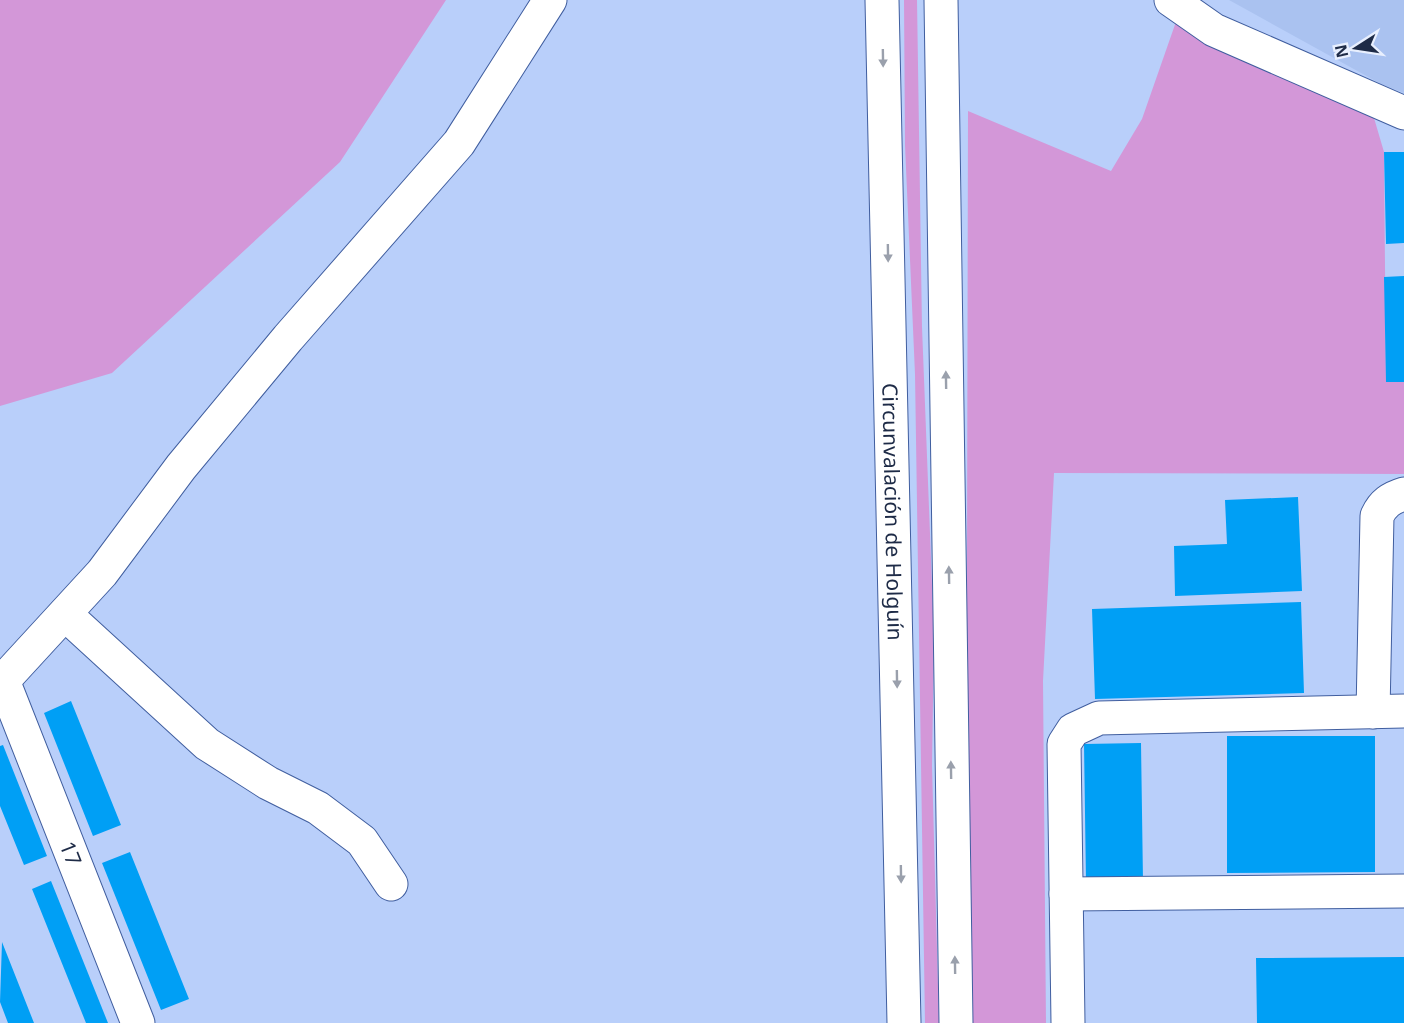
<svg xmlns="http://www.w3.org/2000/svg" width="1404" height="1023" viewBox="0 0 1404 1023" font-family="'Noto Sans',sans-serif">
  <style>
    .built { fill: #aac2f0 }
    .green { fill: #d397d8 }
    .building { fill: #009ff5 }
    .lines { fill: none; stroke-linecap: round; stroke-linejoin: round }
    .minor-casing { stroke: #405e9f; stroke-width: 35 }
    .highway-casing { stroke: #405e9f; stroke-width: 35 }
    .minor { stroke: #fff; stroke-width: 33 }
    .highway { stroke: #fff; stroke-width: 33 }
    .oneway { fill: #9aa0ac }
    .labels { text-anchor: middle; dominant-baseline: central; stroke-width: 5; stroke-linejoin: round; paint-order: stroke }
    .street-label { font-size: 21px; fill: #1e2b47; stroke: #e8effe }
  </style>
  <rect width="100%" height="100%" fill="#b9cffa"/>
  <path class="built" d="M1229,0H1404V93L1381,84Z"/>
  <path class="green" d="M0,0H446L340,162L112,373L0,406Z
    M904,0H917L922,327L934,637L932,766L939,1023H925L915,374L905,145Z
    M1178,16L1369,101L1384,152L1386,382H1404V474L1054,473L1043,681L1046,1023H966L968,111L1111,171L1142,119Z"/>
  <path class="building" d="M1384,152H1404V243L1386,244Z
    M1404,276V382H1386L1384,277Z
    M1298,497L1302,591L1175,596L1174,546L1227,544L1225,500Z
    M1301,602L1304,693L1095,699L1092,609Z
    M71,701L121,825L93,836L44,713Z
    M1227,736H1375V872L1227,873Z
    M1141,743L1143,881L1086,882L1084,744Z
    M3,745L47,856L24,865L0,806V746Z
    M130,852L189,999L161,1010L102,863Z
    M51,881L108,1023H86L32,889Z
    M2,942L34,1023H8L0,1002Z
    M1404,957V1023H1257L1256,958Z"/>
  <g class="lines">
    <g class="minor-casing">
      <g id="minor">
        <path d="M1171,0L1214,30L1404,113"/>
        <path d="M65,614L207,744L268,783L318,808L362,841L391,884"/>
        <path id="s1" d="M4,683L138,1023"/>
        <path d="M0,684L102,573L181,467L288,338L459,143L550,0"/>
        <path d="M1373,712L1377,516C1383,503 1391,498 1404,494"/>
        <path d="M1066,894L1404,891"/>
        <path d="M1068,1023L1064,744L1073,730L1099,718L1404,711"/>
      </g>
    </g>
    <g class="highway-casing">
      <g id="highway">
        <path id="s2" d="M882,0L904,1023"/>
        <path d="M941,0L956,1023"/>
      </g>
    </g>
    <use href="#minor" class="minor"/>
    <use href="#highway" class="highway"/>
  </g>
  <defs><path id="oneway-solid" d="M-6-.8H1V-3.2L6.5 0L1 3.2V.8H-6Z" transform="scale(1.5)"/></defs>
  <g class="oneway">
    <use href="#oneway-solid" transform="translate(883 58) rotate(89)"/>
    <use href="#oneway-solid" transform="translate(888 253) rotate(89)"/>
    <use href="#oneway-solid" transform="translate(946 380) rotate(-91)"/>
    <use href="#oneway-solid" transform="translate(949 575) rotate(-91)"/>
    <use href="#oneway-solid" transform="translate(897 679) rotate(89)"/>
    <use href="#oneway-solid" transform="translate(951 770) rotate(-91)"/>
    <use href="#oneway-solid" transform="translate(901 874) rotate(89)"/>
    <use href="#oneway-solid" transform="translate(955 965) rotate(-91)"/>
  </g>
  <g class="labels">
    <g class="street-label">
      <text stroke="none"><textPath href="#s2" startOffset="512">Circunvalación de Holguín</textPath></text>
      <text stroke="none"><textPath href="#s1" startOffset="183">17</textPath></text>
    </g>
  </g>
  <g transform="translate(1356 48) rotate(258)" stroke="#e8effe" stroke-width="4.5" paint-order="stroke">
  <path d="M0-4.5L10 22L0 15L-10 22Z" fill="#1e2b47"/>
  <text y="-9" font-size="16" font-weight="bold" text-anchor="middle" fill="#1e2b47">N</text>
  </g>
</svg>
